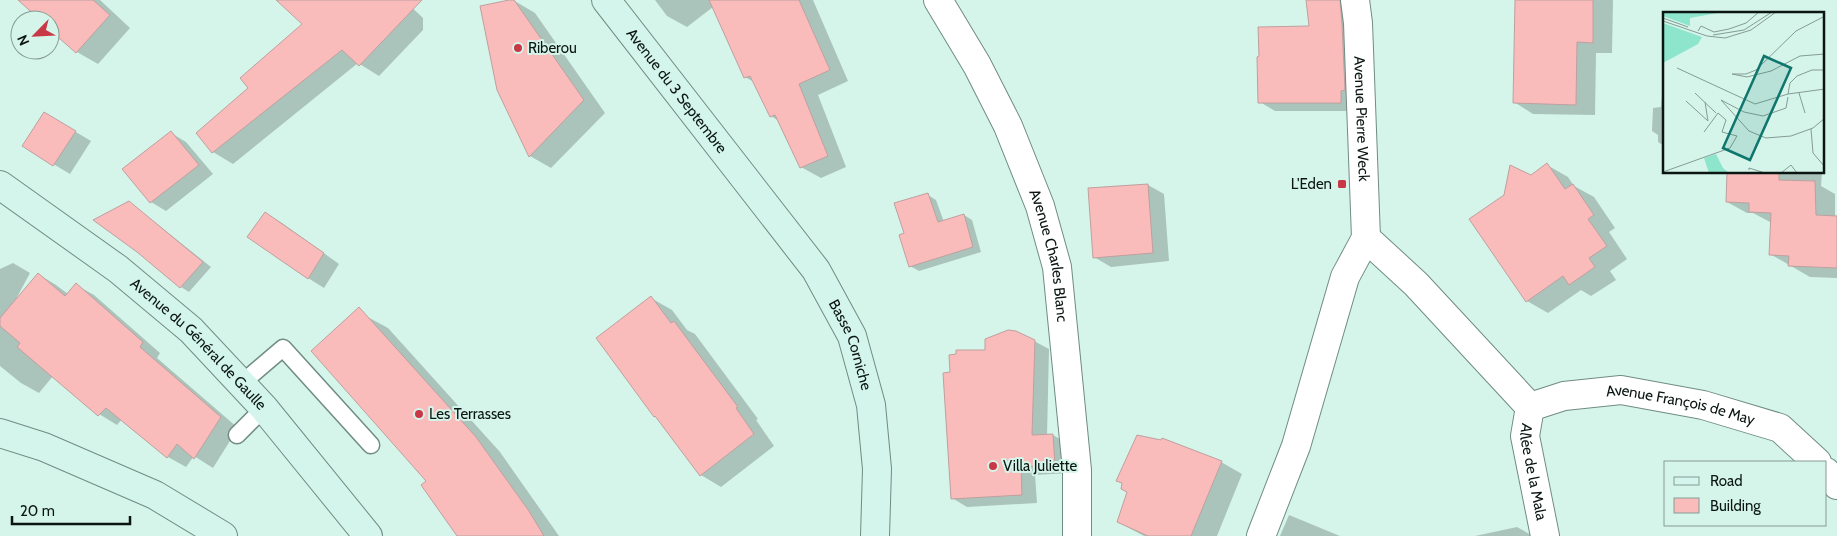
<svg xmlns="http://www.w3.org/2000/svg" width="1837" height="536" viewBox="0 0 1837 536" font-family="Cabin,sans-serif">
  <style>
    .shadow { fill: #0003 }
    .building { fill: #f9bcbb; stroke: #bea09f }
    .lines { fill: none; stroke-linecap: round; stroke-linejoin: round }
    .lane-casing { stroke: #708c83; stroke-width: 19 }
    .street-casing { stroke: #708c83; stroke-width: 30 }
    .secondary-casing { stroke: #708c83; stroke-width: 30 }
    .lane { stroke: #fff; stroke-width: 16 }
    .street { stroke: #fff; stroke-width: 28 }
    .secondary { stroke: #d4f5ec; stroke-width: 28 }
    .poi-dot { fill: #c83846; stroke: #d6f5ea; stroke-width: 2 }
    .labels { text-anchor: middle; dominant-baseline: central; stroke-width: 4; stroke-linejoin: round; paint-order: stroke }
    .poi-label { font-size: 15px; fill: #0b1612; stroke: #d6f5ea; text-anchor: start }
    .street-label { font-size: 15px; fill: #0b1612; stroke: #d6f5ea }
    .inset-road { fill: none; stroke: #859c94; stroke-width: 1 }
    .view { fill: #0f766e; fill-opacity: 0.15; stroke: #0f766e; stroke-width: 2.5 }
    .inset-edge { fill: none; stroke: #0b1612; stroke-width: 2.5 }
  </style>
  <rect width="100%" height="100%" fill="#d6f5ea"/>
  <path class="shadow" d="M19,0H100L130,28L98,64L77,52L50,28V20H41Z
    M283,0H404L423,18V30L379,76L358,63L233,164L213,152L197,133L250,88L304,24Z
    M513,0L535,13L605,113L551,168L530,156Z
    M655,0H813L848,81L818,95L846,167L821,178L801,167L779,121L771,116L754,82L745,77L713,7L687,27L667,16Z
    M1307,0H1355L1356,111H1275L1260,102L1311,27Z
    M1516,0H1613L1612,53H1596L1595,115L1533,114L1514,102Z
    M1663,84H1664V146L1658,142V135L1652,131L1653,108L1661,107Z
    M44,113L91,141L70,174L23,146Z
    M171,133L186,142L213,174L166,211L151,202Z
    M1547,165L1568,177L1574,186L1594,197L1615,228L1609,232L1627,259L1610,271L1616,280L1591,296L1581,290L1548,313L1527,301L1531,176Z
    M1728,172H1822L1821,186L1835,194V217H1837V278L1810,277L1770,254L1772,223L1753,213H1747L1727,202Z
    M1148,185L1164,194L1169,261L1111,267L1094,257Z
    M928,195L936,200L944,222L964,215L972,220L981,252L919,271L910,266L906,234Z
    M137,208L211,267L189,292L181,287Z
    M266,214L282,223L339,264L324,288L308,278Z
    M13,263L30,273L15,301L38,274L56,285L68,294L76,285L94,295L160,353L157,358L238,428L213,468L194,456L186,467L168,457L122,419L117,425L99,414L53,376L39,393L21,383L0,366V269Z
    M651,298L672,310L687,330L695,334L758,419L756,420L774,446L721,487L701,475L658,418L655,416Z
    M364,315L388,328L500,452L559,536H459L428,481Z
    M1034,341L1049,349L1047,436L1053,435L1068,444L1069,473L1035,475L1037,503L967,507L952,498L951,373L986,351Z
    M1221,462L1242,474L1217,536H1144L1118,522L1129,492L1123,484L1118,481Z
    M1289,515L1340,536H1280Z
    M1517,527L1533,536H1475Z"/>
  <path class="building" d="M18,0H93L110,15L76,53L50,30V20H40Z
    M276,0H422L359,66L342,50L212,153L196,133L248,88L240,78L302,24Z
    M509,0H514L584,100L529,157L497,90L480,6Z
    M709,0H799L830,70L799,84L828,156L800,168L775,115L770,117L750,76L744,78Z
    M1306,0H1340L1342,24L1345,90L1341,91V103H1258L1257,57L1259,56L1258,27L1309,26Z
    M1515,0H1593V43L1577,42L1576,105L1513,103Z
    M44,112L76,131L53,166L22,146Z
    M171,131L199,165L150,203L122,169Z
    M1547,163L1565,189L1573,184L1594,215L1588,219L1607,246L1589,258L1595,267L1569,285L1563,276L1526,302L1469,219L1504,195L1510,165L1531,175Z
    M1727,172H1779V180L1815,181L1816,215L1837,216V268L1788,266L1789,256L1769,255L1771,213L1749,212V203L1726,202Z
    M1148,184L1153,253L1093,258L1088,188Z
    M928,193L938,222L964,214L973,247L909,267L899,235L904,233L894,203Z
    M129,201L203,262L180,288L137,252L93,220Z
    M265,212L324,253L308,279L247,237Z
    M38,273L65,296L76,283L143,342L140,347L221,417L194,459L177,444L167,458L106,408L98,416L17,347L20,343L0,326V318Z
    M651,296L671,323L674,321L738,407L736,408L754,434L700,476L655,416L654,417L596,338Z
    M359,307L476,437L529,511L544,536H457L421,485L426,481L311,351Z
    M1008,330L1016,331L1035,340L1032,435L1053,434L1055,465L1021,467L1022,495L951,499L943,373L950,372L949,355L956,354V350H985V339Z
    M1137,435L1161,440L1162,438L1222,461L1191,536H1148L1117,522L1127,492L1121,489L1122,483L1116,481Z"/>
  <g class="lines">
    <g class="lane-casing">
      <path id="lane" d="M242,383L283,348L371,445
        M237,435L264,408"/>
    </g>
    <g class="street-casing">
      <g id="street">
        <path id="s1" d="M938,0L977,65L1008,126L1040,206L1057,267L1077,470V536"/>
        <path id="s2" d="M1355,0L1358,23L1366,238"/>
        <path d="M1366,238L1416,284L1530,407"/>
        <path id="s3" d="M1530,407L1564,396L1621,390L1703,405L1780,428L1817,462"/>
        <path id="s4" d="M1530,407L1525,436L1545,536"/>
        <path d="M1826,472L1837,485"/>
        <path d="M1261,536L1296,446L1345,277L1366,238"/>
      </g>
    </g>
    <g class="secondary-casing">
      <g id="secondary">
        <path id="s5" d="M606,0L816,270L852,336L871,405L877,469L875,536"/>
        <path id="s6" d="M0,185L118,269L191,330L264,408L368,536"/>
        <path d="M0,433L44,447L155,495L223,536"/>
      </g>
    </g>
    <use href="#lane" class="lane"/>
    <use href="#street" class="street"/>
    <use href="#secondary" class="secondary"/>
  </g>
  <g class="poi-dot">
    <circle cx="518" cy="48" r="5"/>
    <rect x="1337" y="179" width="10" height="10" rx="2.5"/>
    <circle cx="419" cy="414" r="5"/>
    <circle cx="993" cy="466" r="5"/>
  </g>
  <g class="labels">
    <g class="poi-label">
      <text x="528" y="48">Riberou</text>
      <text x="1332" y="184" text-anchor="end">L'Eden</text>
      <text x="429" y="414">Les Terrasses</text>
      <text x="1003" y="466">Villa Juliette</text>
    </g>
    <g class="street-label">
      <text stroke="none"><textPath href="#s5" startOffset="115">Avenue du 3 Septembre</textPath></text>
      <text stroke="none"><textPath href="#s2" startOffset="119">Avenue Pierre Weck</textPath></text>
      <text stroke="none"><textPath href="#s1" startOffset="281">Avenue Charles Blanc</textPath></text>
      <text stroke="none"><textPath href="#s6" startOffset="255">Avenue du Général de Gaulle</textPath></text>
      <text stroke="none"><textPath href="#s5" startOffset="425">Basse Corniche</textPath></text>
      <text stroke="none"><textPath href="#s3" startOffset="154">Avenue François de May</textPath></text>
      <text stroke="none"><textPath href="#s4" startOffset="66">Allée de la Mala</textPath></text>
    </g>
  </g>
  <g transform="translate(1663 12)">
    <rect width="161" height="161" fill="#d6f5ea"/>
    <path d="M0,0H60L27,6V14L0,4ZM0,11L39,25L35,32L0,51ZM53,142L60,156L66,161H46L41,146Z" fill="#8de6cb"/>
    <path class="inset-road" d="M162,4L133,19L93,58L83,62H69L84,65L108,59L137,44L162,42M0,6L25,15M0,9L44,24L62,26L88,18L113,0M35,19L38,14L51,20L66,17L83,11L96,0M50,23L81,18L109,0M14,56L92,92L125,82L162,77M32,81L53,101M136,81L142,101M125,82L127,71L134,64L149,58H162M125,85L123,96L100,104L81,100L58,88L86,119L103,126L128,124L150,116L162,106M23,89L45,109L42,90M148,117L150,141L162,155M41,120L55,101L63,108L59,120L74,124M86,158V156L102,161M0,160L67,136L74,124M118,161L128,153L134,161"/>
    <path class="view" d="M101,44L128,56L87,148L60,136Z"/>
    <rect width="161" height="161" class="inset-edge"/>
  </g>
  <rect x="1664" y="461" width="162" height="65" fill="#d6f5ea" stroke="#859c94"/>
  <rect x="1674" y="477" width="25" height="8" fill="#d4f5ec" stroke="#859c94"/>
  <text x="1710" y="486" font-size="15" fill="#0b1612">Road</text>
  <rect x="1674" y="498" width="25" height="15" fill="#f9bcbb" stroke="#859c94"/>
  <text x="1710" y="511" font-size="15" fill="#0b1612">Building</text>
  <g transform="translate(35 35) rotate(246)"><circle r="24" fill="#d6f5ea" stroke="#859c94"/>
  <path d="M0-4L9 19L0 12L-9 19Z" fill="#c83846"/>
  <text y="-8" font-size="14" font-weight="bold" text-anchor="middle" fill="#0b1612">N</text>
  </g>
  <path d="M12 516v8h118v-8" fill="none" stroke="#0b1612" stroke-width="2.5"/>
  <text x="20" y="516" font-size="15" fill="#0b1612" stroke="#d6f5ea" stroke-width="4" paint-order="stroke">20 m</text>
</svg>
